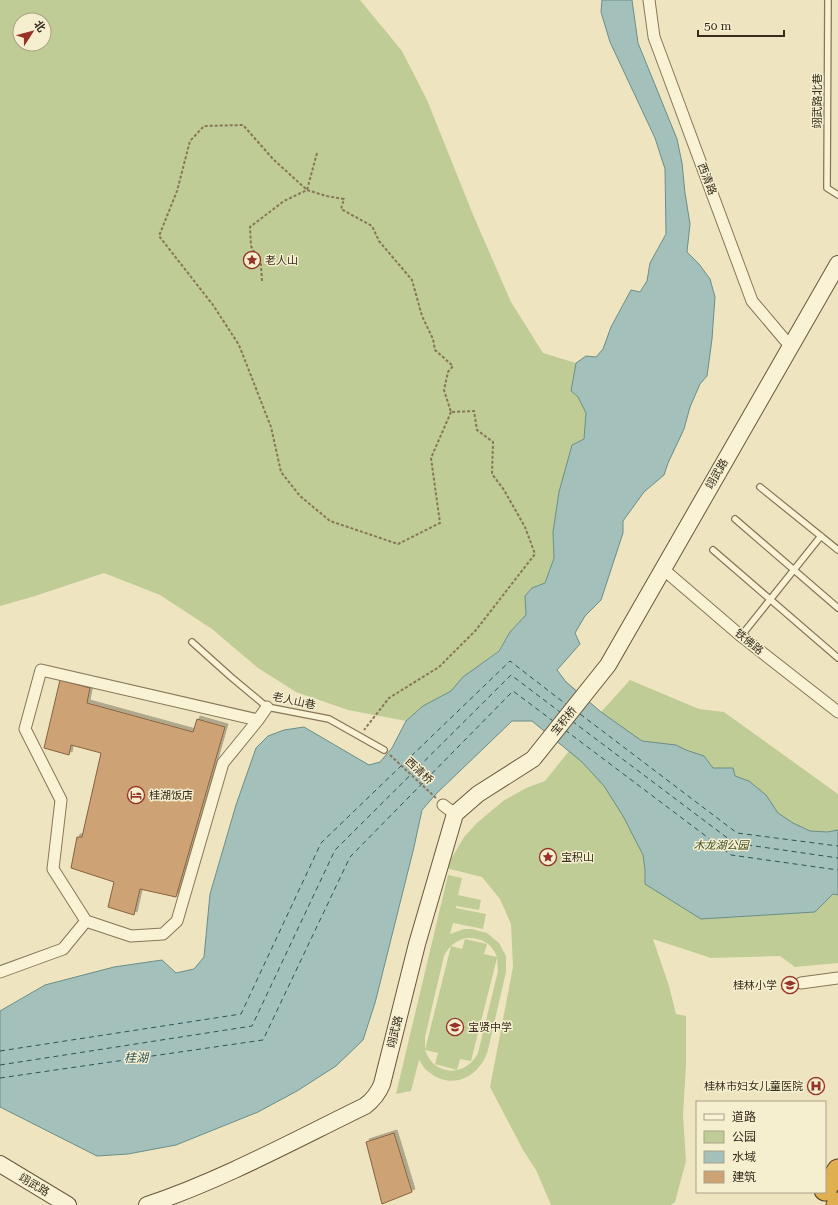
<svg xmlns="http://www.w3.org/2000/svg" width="838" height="1205" viewBox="0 0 838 1205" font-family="'Roboto Serif','Noto Sans SC',serif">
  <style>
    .green { fill: #c0cc95; fill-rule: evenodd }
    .water { fill: #a3c0bb; stroke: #6a8e89 }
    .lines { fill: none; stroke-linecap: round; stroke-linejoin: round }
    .ferry { stroke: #2c5557; stroke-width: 1; stroke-dasharray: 5 4; stroke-linecap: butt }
    .building { fill: #cda376; stroke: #87623e; filter: url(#shadow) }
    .lane-casing { stroke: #877658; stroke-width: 8 }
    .street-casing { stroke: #877658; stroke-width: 13 }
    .secondary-casing { stroke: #69573c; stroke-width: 18 }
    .highway-casing { stroke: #55442d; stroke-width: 23 }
    .path { stroke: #877658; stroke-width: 2; stroke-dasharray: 3 2; stroke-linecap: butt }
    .lane { stroke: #f9f2d4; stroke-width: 5.5 }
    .street { stroke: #f9f2d4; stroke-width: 11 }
    .secondary { stroke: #f9f2d4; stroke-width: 16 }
    .highway { stroke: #dfaf50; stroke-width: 21 }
    .labels { text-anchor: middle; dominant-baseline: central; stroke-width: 3; stroke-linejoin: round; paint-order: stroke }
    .street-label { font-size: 11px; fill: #372c1d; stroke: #f5efd0 }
    .poi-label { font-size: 11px; fill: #372c1d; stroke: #f5efd0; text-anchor: start }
    .park-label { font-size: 11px; font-style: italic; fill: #425323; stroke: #f5efd0 }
    .water-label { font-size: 12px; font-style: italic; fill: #2c5557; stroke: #f5efd0 }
  </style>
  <defs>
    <filter id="shadow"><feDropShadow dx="3" dy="-3" stdDeviation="0" flood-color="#0004"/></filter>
  </defs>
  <rect width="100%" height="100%" fill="#eee5c0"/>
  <path class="green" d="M0,0H360L402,51L427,100L474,217L511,302L543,353L576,363L571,391L578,397L586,413L584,439L572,445L559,492L553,532L554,557L545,583L532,588L525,596L526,615L510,632L498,651L463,677L451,691L423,706L406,721L348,710L296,692L258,668L212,629L160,595L104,573L35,596L0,606ZM20,20H44V44H20Z
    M630,680L699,709L724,712L838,794V963L795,967L780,956L711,958L653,939L669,986L676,1014L686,1016V1065L683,1116L686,1161L675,1202L671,1205H551L536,1170L523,1150L490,1087L513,967L511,924L500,899L482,877L446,868L464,837L477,823L503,801L526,788L545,781L569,751L532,721L566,681L601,712Z
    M448,875L462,878L458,895L481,900L479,910L456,906V908L486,914L483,929L453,923L450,934L464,929H472L487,933L499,943L506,956V972L488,1050C480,1077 452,1091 429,1072C424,1069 422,1064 419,1060L411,1091L396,1094ZM466,938C480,937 492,943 497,957L484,954L487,944L465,939L462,949L451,946L425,1050V1037L444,956C449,946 455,941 466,938ZM497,958L498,971L478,1053C466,1077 434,1077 425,1050L438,1053L435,1064L457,1070L460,1059L471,1061Z"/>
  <path class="water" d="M602,0H632L638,43L677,139L682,163L685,193L690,224L687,252L699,264L710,279L715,297L712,339L707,376L700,384L690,407L684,429L668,463L664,475L644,492L623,521V533L601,600L585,616L575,633L580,644L557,670L566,682L601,712L642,741L676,745L686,750L704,756L713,768H733L735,776L749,781L766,795L778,813L793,823L810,831L827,832L838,830V895L833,894L815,912L701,919L645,884V870L643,855L623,816L604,786L582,762L532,721H512L437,793L422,810L414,847L375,1003L363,1040L336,1066L297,1091L258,1112L176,1145L128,1154L97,1156L0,1107V1011L45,985L114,967L162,960L176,973L194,969L204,957L210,894L236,805L256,748L268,736L284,730L304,727L369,765L380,762L392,748L406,721L423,706L451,691L463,677L499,651L510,632L526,615L525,596L532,588L545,583L554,558L553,532L559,492L572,445L584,439L586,413L578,397L571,391L576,363L586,356L596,357L603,349L611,327L631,290L640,292L647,281L650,263L666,234L665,169L655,138L610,42L601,12Z"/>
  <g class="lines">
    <path class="ferry" d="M580,714L737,833L838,846
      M572,721L734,843L838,858
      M565,730L731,855L838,870
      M0,1051L241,1014L321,843L510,661L567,705
      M0,1065L252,1026L335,850L511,675L560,712
      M0,1078L263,1040L350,857L513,691L553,721"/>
  </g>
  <path class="building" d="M60,680L90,688L87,703L193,732L197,719L225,727L176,897L140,889L134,915L108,907L114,882L71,868L77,837H82L101,753L71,745L69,755L44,748Z
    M394,1133L412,1192L382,1204L366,1142Z"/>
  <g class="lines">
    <g class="lane-casing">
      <path id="lane" d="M828,0L827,188L838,195
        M760,487L838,550
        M735,519L838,608
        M713,550L838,658
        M741,636L821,536
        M192,642L231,677L267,707L329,719L384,750"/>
    </g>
    <g class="street-casing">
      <path id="street" d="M649,0L654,37L752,301L790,346
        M663,569L741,636L838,712
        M443,805L455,814
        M86,921L131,936L163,934L177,921L223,763L258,720L267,707
        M0,972L63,949L86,921L53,869L61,800L25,729L41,670L258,720
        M801,983L838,978"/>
    </g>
    <g class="secondary-casing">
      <path id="secondary" d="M0,1164L68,1205
        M147,1205C222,1180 293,1141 365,1106C373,1100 378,1094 382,1084L417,944L455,814L478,794L533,759L608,665L838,264"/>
    </g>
    <g class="highway-casing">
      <path id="highway" d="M825,1190L838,1170
        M837,1205L838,1203"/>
    </g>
    <path class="path" d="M317,153L307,190L273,159L243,125L204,126L190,141L177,191L159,236L213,305L239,345L271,427L281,472L300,496L330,521L398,544L440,523L431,458L451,412
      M262,281L261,265L251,246L250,227L284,201L307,190L326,196L344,199L341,209L372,226L379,241L412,280L422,316L433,339L435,350L453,366L448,372L444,390L451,412L474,411L477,430L493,442L492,474L504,490L525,527L535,554L476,630L439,667L389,698L364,730
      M390,755L436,798"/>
    <use href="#lane" class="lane"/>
    <use href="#street" class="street"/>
    <use href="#secondary" class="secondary"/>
    <use href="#highway" class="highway"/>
  </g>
  <defs>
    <g id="sight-ring" transform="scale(0.9)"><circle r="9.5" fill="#f5efd0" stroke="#973328" stroke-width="1.5"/><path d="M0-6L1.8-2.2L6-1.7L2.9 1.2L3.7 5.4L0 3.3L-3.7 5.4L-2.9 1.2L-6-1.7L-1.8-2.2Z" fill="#973328"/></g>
    <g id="hotel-ring" transform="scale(0.9)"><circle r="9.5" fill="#f5efd0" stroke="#973328" stroke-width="1.5"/><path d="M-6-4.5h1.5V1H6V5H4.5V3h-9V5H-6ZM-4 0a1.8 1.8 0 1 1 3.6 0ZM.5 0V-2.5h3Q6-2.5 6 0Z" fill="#973328"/></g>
    <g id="school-ring" transform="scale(0.9)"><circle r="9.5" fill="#f5efd0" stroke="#973328" stroke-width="1.5"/><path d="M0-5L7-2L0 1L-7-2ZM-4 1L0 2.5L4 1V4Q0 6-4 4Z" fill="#973328"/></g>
    <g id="hospital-ring" transform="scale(0.9)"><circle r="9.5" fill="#f5efd0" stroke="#973328" stroke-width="1.5"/><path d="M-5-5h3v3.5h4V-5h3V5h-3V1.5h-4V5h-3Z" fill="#973328"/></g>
  </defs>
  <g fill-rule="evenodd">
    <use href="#sight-ring" x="252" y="260"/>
    <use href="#hotel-ring" x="136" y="795"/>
    <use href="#sight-ring" x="548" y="857"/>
    <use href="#school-ring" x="790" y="985"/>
    <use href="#school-ring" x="455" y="1027"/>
    <use href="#hospital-ring" x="816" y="1086"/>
  </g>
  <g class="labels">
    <g class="street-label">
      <text transform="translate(817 101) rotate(-90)">翊武路北巷</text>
      <text transform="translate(707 179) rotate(69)">西清路</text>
      <text transform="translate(717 474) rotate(-60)">翊武路</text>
      <text transform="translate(749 642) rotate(39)">铁佛路</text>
      <text transform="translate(294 701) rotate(12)">老人山巷</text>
      <text transform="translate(564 721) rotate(-51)">宝积桥</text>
      <text transform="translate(419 771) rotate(43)">西清桥</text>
      <text transform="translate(395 1032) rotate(-76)">翊武路</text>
      <text transform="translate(34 1185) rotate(31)">翊武路</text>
    </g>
    <g class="poi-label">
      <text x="265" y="260">老人山</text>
      <text x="149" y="795">桂湖饭店</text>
      <text x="561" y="857">宝积山</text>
      <text x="777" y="985" text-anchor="end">桂林小学</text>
      <text x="468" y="1027">宝贤中学</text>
      <text x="803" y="1086" text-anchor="end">桂林市妇女儿童医院</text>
    </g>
    <g class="park-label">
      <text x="721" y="845">木龙湖公园</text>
    </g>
    <g class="water-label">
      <text x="136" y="1058">桂湖</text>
    </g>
  </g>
  <rect x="696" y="1101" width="130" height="92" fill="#f5efd0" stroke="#a9a188"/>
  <rect x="704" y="1114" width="20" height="6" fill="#f9f2d4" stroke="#a9a188"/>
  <text x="732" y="1121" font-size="12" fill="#372c1d">道路</text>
  <rect x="704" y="1131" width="20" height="12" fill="#c0cc95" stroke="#a9a188"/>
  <text x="732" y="1141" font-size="12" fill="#372c1d">公园</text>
  <rect x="704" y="1151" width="20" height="12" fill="#a3c0bb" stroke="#a9a188"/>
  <text x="732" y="1161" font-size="12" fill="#372c1d">水域</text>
  <rect x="704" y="1171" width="20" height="12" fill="#cda376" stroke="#a9a188"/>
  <text x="732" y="1181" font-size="12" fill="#372c1d">建筑</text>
  <g transform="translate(32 32) rotate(54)"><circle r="19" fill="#f5efd0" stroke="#a9a188"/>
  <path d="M0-3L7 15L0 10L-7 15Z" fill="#973328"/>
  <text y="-6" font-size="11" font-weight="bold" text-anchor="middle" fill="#372c1d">北</text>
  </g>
  <path d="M698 30v6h86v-6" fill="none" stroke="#372c1d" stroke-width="2"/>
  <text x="704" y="30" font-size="12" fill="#372c1d" stroke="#f5efd0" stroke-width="3" paint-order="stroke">50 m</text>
</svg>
